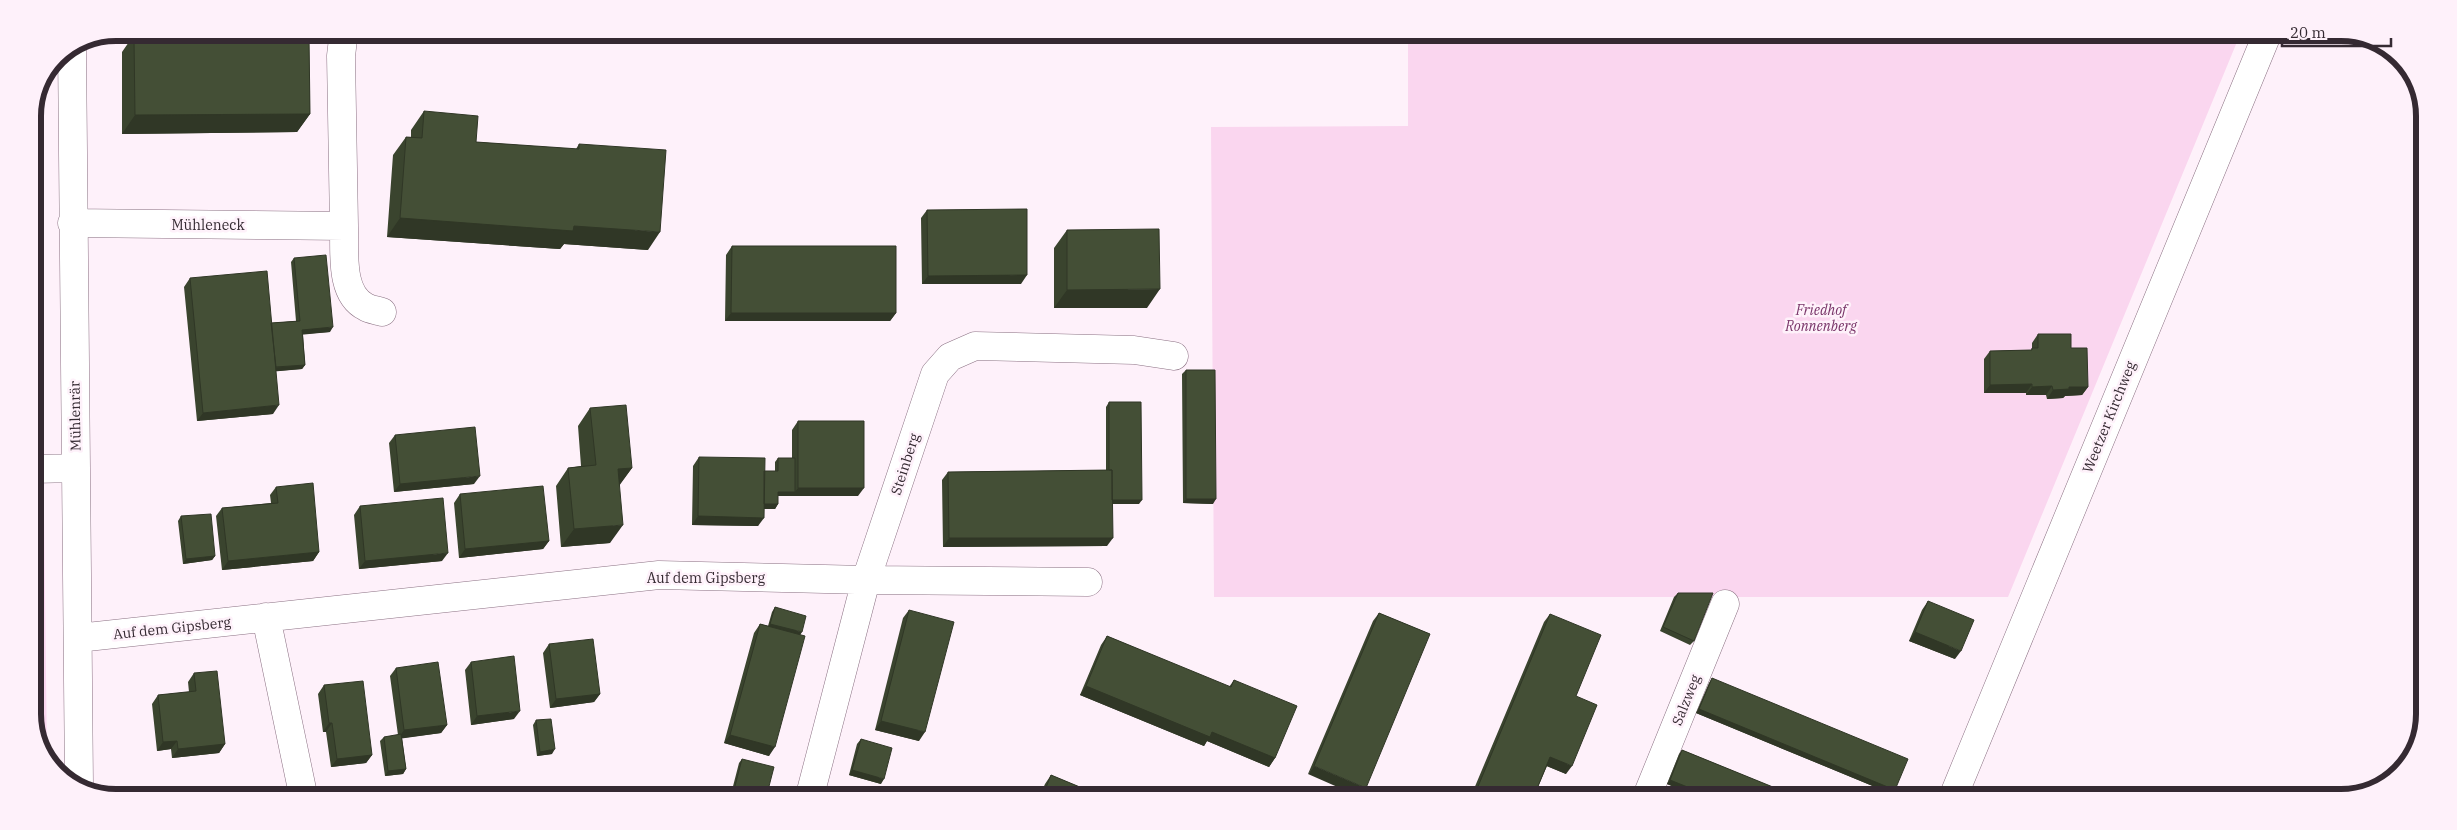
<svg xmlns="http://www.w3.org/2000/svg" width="2457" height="830" viewBox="0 0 2457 830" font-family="'IBM Plex Serif',serif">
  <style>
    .green { fill: #fad6ef }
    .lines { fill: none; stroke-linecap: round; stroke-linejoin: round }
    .minor-casing { stroke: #8b7183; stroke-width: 29 }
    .minor { stroke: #fff; stroke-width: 28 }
    .wall { fill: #3a442e }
    .shaded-wall { fill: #303726 }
    .building { fill: #444f36; stroke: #303726 }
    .labels { text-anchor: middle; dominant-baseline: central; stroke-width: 5; stroke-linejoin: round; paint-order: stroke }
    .street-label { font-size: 14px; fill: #352a32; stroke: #fef1fa }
    .park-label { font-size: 14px; font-style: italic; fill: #793569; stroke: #fef1fa }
    .rim { fill: none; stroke: #352a32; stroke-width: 6 }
  </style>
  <rect width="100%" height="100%" fill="#fef1fa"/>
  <path class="green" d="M2239,37L2008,597H1214L1211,127L1408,126V38Z
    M33,511H44L47,757L33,720Z"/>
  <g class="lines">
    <g class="minor-casing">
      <path id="minor" d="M72,47L79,785
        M72,223L344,226L341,56L343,39
        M344,226C345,250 339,294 366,307C371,310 377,310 382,312
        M33,469L76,468
        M266,617L303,794
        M78,638L659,575L866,580L1088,582
        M810,795L866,580L935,374L950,357L975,346L1134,350L1174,356
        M1647,796L1725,604
        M1953,797L2266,37"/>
    </g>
    <use href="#minor" class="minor"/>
  </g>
  <path class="wall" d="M131,39H309L310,114L297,132L122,134V52Z
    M424,111L476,142L576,149L579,144L648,250L564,244L560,249L387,237L393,155L406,137H411V130Z
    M927,210L1021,284H922L921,218Z
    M1067,230L1147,308H1054V248Z
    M732,246L896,313L890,321H725L726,255Z
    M294,258L330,332L303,334L305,365L302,369L276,371L273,414L197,421L184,287L190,278L271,323L296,321L291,262Z
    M2038,334L2071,348L2088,387L2082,395L2065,396L2063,398L2047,399L2046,395H2026V393H1984V359L1990,351L2031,350L2032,348V343Z
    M1186,370L1213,504L1183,503L1182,374Z
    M1109,402L1139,504H1112L1107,546L943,547L942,480L948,472L1106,470V407Z
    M590,408L632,468L619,485L610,543L561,547L556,486L568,468L581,466L578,426Z
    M798,421L858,496H778V504L775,509H764L758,526L692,525L693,466L699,457L764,471H775V462L778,458H792V430Z
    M395,435L474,484L394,492L389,443Z
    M276,487L319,552L313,561L222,570L216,516L222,508L271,503L270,495Z
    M460,494L549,541L543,549L459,558L454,503Z
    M360,506L442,561L359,569L354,515Z
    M181,516L215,556L212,560L183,564L178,521Z
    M1678,593L1694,641L1690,645L1660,631L1674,597Z
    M1928,601L1955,659L1909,641L1922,610Z
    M775,607L800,635L769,756L724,743L754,633L760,624L768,626L772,612Z
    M909,610L919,741L875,730L903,618Z
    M1379,613L1430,634L1308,774L1373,621Z
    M1550,614L1576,696L1566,774L1547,766L1534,796H1471L1544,622Z
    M1107,636L1229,687L1234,680L1275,758L1269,767L1207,741L1204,746L1080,695L1101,645Z
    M549,644L600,694L594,702L550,708L543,653Z
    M471,662L514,719L471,725L465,670Z
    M396,668L447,725L441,733L402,738L406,769L403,774L385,776L380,741L384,737L398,735L390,676Z
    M194,673L225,744L219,753L172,758L171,749L157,751L152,704L158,695L189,692L188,682Z
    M1712,678L1895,790L1892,794L1696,713L1709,683Z
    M324,685L372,755L366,763L331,767L326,732H323L318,694Z
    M536,720L552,754L537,756L533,725Z
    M861,739L881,784L849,775L857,744Z
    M1682,750L1795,796H1696L1667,784L1679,754Z
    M742,759L767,794H731L739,763Z
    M1051,775L1099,795H1040L1045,784Z
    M872,787L901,795H867Z"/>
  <path class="shaded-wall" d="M310,114L297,132L122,134L135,115Z
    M400,218L574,226L660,232L648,250L564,244L560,249L387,237Z
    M1027,275L1021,284H922L928,276Z
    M1160,289L1147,308H1054L1067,290Z
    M731,313H896L890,321H725Z
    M333,327L330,332L299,335L302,330Z
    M305,365L302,369L269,372L272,368Z
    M2032,384L2026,393H1984L1990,385Z
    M2052,386L2046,395H2026L2032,387Z
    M2069,387H2088L2082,395L2065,396L2063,398L2047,399L2053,390Z
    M279,405L273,414L197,421L203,413Z
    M632,468L619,486L618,469Z
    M480,476L474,484L394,492L400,484Z
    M798,488H864L858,496H775L778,492H795Z
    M1186,499H1216L1213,504L1183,503Z
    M1110,500H1142L1139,504H1106Z
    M761,504H778L775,509H758Z
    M698,516L764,518L758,526L692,525Z
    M623,525L610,543L561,547L574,529Z
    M949,538H1113L1107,546L943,547Z
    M549,541L543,549L459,558L465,549Z
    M319,552L313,561L222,570L228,561Z
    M448,553L442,561L359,569L365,561Z
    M215,556L212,560L183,564L186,559Z
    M770,624L802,632L799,637L767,629Z
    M1915,632L1961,651L1955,659L1909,641Z
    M1086,686L1212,732L1275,758L1269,767L1207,741L1204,746L1080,695Z
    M600,694L594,702L550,708L556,699Z
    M1699,709L1895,790L1892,794L1696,713Z
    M520,711L514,719L471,725L477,716Z
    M881,721L925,732L919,741L875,730Z
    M329,723H332L326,732H323Z
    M447,725L441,733L398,739L404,730Z
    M730,735L775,747L769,756L724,743Z
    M177,741L171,749L157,751L163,742Z
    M225,744L219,753L172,758L178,749Z
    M555,749L552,754L537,756L540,752Z
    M372,755L366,763L331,767L337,759Z
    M1550,757L1572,766L1566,774L1544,765Z
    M1314,766L1366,788L1360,796H1358L1308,774Z
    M406,769L403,774L385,776L388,771Z
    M852,770L884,779L881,784L849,775Z
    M1670,780L1710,796H1696L1667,784Z
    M734,790L749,794H731Z"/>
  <path class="building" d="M134,39H309L310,114L135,115Z
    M424,111L478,116L476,142L579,149V144L666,150L660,232L574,226L573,231L400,218L406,137L422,138Z
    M1027,209V275L928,276L927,210Z
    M1159,229L1160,289L1067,290V230Z
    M732,246H896V313H731Z
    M326,255L333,327L302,330L305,365L276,367L271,323L300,321L294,258Z
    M267,271L279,405L203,413L190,278Z
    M2038,334H2071V348H2087L2088,387H2069V389L2053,390L2052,386L2032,387V384L1990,385V351L2032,350V348H2038Z
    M1186,370H1215L1216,499H1186Z
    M1109,402H1141L1142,500H1112V470H1109Z
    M626,405L632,468L618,469L623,525L574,529L568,468L596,465L590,408Z
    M798,421H864V488H798Z
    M475,427L480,476L400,484L395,435Z
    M699,457L765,458L764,518L698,516Z
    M778,458H795V492H778V504H764V471H778Z
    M1112,470L1113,538H949L948,472Z
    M313,483L319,552L228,561L222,508L278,503L276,487Z
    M543,486L549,541L465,549L460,494Z
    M443,498L448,553L365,561L360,506Z
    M211,514L215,556L186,559L181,516Z
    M1678,593H1713L1694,641L1663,627Z
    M1928,601L1974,620L1961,651L1915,632Z
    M775,607L806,616L802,632L770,624Z
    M909,610L954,622L925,732L881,721Z
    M1379,613L1430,634L1366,788L1314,766Z
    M1550,614L1601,635L1576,696L1597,705L1572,766L1550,757L1534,796H1474Z
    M760,624L805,636L775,747L730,735Z
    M1107,636L1231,687L1234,680L1297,706L1275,758L1212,732L1210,737L1086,686Z
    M593,639L600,694L556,699L549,644Z
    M514,656L520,711L477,716L471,662Z
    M438,662L447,725L404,730L396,668Z
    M217,671L225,744L178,749L177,741L163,742L158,695L196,691L194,673Z
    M1712,678L1908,759L1895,790L1699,709Z
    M363,681L372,755L337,759L332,723H329L324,685Z
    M551,719L555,749L540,752L536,720Z
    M401,734L406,769L388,771L384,737Z
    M861,739L892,748L884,779L852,770Z
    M1682,750L1795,796H1710L1670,780Z
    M742,759L774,767L767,794H749L734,790Z
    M1051,775L1099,795H1043Z
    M872,787L901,795H870Z"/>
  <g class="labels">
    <g class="street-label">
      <text x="208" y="225">Mühleneck</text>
      <text transform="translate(75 416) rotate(-91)">Mühlenrär</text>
      <text transform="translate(2109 417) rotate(-68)">Weetzer Kirchweg</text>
      <text transform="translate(905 464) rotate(-72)">Steinberg</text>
      <text x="706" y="578">Auf dem Gipsberg</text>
      <text transform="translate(172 628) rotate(-6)">Auf dem Gipsberg</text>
      <text transform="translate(1686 700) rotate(-68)">Salzweg</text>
    </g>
    <g class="park-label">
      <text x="1821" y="310">Friedhof<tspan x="1821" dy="16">Ronnenberg</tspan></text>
    </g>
  </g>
  <path d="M0 0H2457V830H0ZM116 41H2341A75 75 0 0 1 2416 116V714A75 75 0 0 1 2341 789H116A75 75 0 0 1 41 714V116A75 75 0 0 1 116 41Z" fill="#fef1fa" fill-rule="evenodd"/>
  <path class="rim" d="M116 41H2341A75 75 0 0 1 2416 116V714A75 75 0 0 1 2341 789H116A75 75 0 0 1 41 714V116A75 75 0 0 1 116 41Z"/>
  <path d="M2282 38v8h109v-8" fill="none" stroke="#352a32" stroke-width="2.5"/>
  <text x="2290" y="38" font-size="15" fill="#352a32" stroke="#fef1fa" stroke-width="4" paint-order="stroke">20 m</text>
</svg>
